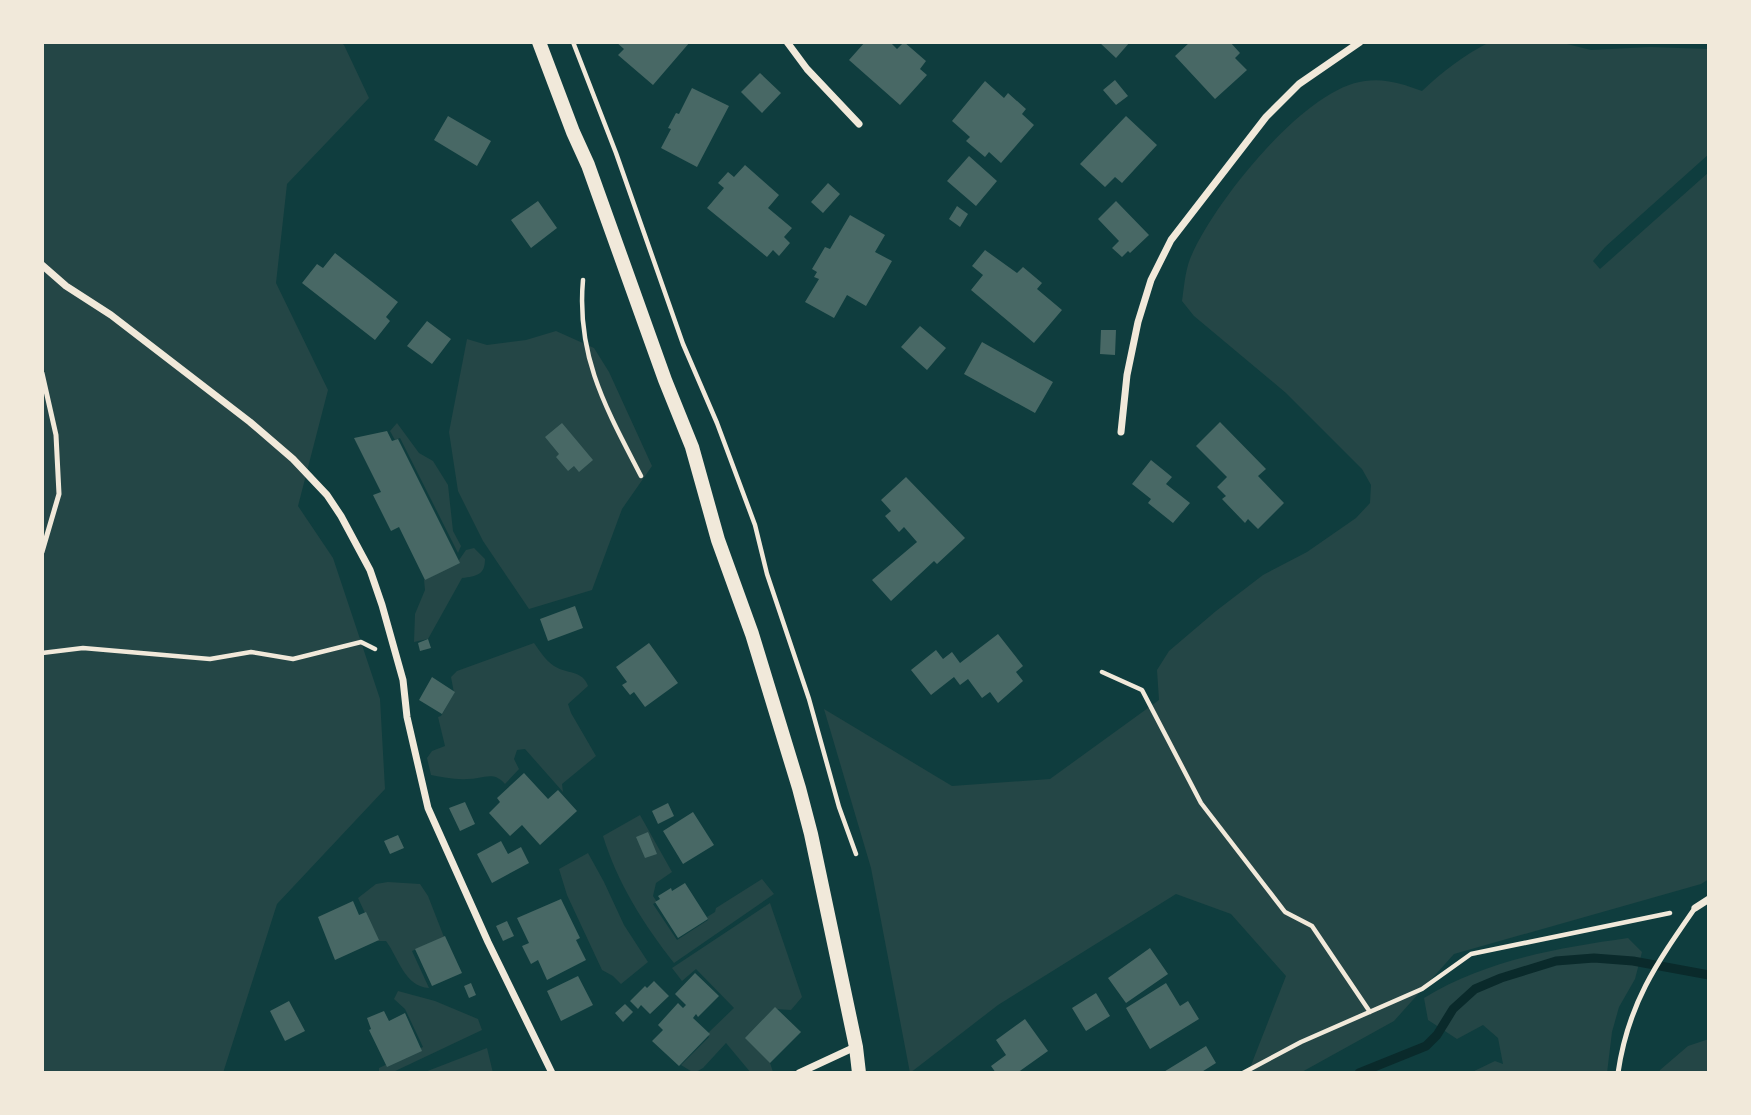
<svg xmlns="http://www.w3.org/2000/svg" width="1751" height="1115" viewBox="0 0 1751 1115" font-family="'Titillium Web',sans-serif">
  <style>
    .green { fill: #244646 }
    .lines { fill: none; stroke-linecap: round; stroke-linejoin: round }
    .stream { stroke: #0a2a2b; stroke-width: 9 }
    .building { fill: #486865 }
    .path { stroke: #f1e9da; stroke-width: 4.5 }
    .service { stroke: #f1e9da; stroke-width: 5 }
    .minor { stroke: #f1e9da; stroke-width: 7 }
    .secondary { stroke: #f1e9da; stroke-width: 14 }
  </style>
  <rect width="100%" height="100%" fill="#0f3d3e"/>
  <path class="green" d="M42,42H340L344,45L369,98L287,184L276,283L328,390L298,506L333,558L380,699L385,789L277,904L223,1073H42Z
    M1490,42H1559L1591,50L1650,47L1709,49V154L1605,247L1593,261L1600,269L1709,172V879L1701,884L1454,954L1394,1021L1300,1073H1248L1286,976L1231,914L1176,894L998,1005L910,1073L871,868L824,709L952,786L1050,779L1159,700L1157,670L1169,651L1216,611L1263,575L1307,552L1356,518L1370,503L1371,485L1362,469L1286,393L1194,316L1182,301C1184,288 1185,272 1190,259C1212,205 1304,88 1365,81C1385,78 1403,84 1422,91C1443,71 1464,55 1490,42Z
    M556,331L594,348L609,372L652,466L622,509L592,590L529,609L483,541L458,491L449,432L467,339L487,345L526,340Z
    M397,423L419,453L433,461L448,485L453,531L461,546L458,553L400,438L395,440L390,431Z
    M474,548L485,559C485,575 477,576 462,578L428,639L414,642L415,614L425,590L424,580L457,563L466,550Z
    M534,643C540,651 545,660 554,666C566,674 583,670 588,686L568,704L571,713L596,756L562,784L563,792L525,749L517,750L514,759L519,769L505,784C494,770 482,779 467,779C455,780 443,777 431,775L427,758L432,751L445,746L438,717L441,716L454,693L451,677L457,671Z
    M640,815L672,872L656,883L653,896L657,902L653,904L677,940L708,920L707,917L715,912L716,908L762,879L774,894L674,963C644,925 617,882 603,836Z
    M588,853L604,882L624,925L648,962L621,984L613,976L602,970L567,895L559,869Z
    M388,882L420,884L428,896L444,937L412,951L429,988C405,987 398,957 386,941H378L358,898L376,884Z
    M770,903L802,997L791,1010L775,1009L770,1063L773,1072L751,1073L726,1043L703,1068L694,1073L681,1065L709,1037L707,1034L734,1008L696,969L682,981L672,968Z
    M1628,938L1642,952L1635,979L1619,1007L1612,1032L1607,1073H1470L1495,1061L1503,1064L1498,1038L1483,1025L1457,1039L1428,1020L1424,998C1486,960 1558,948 1628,938Z
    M398,991L435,1001L478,1019L482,1030L391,1073H379V1068L423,1047L405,1009L394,999Z
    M1709,1039V1073H1659L1660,1070L1688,1046Z
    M487,1048L493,1073H424L425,1072Z"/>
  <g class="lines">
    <path class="stream" d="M1359,1073L1426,1046L1437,1035L1453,1009L1475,989L1501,978L1556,961L1594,958L1633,961L1709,975"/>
  </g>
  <path class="building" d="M616,42H690L653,85L618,55L624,49Z
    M865,42H890L897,49L904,42L926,61L920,69L927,75L900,105L849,60Z
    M1099,42H1130L1116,58Z
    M1190,42H1230L1240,53L1235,58L1247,70L1215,99L1175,56Z
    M760,73L781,93L762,113L741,92Z
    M1115,80L1128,96L1116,105L1103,90Z
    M985,81L1004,98L1008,93L1026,109L1022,114L1034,125L1001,163L989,152L985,157L966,141L970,137L952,121Z
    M692,88L729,106L697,167L661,148L671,129L668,128L676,113L679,114Z
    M448,116L491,141L477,166L434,140Z
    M1126,116L1157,145L1122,183L1115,177L1105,187L1080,164Z
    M969,156L997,181L976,206L947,181Z
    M745,165L779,195L768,208L792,228L784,237L790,243L779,256L773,250L767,257L707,208L724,188L718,183L728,172L734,177Z
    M828,183L840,194L823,213L811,202Z
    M538,201L557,228L531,248L511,220Z
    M1116,201L1149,235L1130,253L1128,251L1122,257L1112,248L1119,241L1098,219Z
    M957,206L968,214L960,227L949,219Z
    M850,215L885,235L875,252L892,261L866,306L847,295L834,318L805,302L819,279L814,277L817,272L812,269L825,247L830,249Z
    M985,250L1017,273L1023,267L1042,283L1037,289L1062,310L1034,343L971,290L983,275L972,266Z
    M335,253L398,302L386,317L390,321L375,340L302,283L317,264L323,268Z
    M427,321L451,339L432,364L407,346Z
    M920,326L946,348L927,370L901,347Z
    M1101,330H1116L1115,355L1100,354Z
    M982,342L1053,382L1035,413L964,374Z
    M1220,422L1266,469L1258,476L1284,503L1258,529L1248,519L1245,523L1222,499L1226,496L1217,487L1227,477L1196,446Z
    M562,423L593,460L579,472L574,466L568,471L556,457L559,454L545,437Z
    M387,431L392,441L398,439L460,563L425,580L399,527L391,531L373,495L381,492L354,438Z
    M1151,460L1172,477L1166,484L1190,503L1173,523L1148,503L1151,499L1132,484Z
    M906,477L965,538L937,564L934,561L891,601L872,580L917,542L904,527L899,532L885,516L891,511L881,500Z
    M575,606L583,628L548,641L540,619Z
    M998,634L1023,666L1016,672L1023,681L998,703L990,692L982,698L968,679L960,685L954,677L931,695L911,670L936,650L943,659L952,652L960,663Z
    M428,639L431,648L420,651L418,643Z
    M649,643L678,683L645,707L634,692L630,695L622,685L627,682L616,667Z
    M432,677L455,692L442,714L419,700Z
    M524,773L548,799L558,790L577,811L540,845L522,825L510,836L489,813L500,802L497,798Z
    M465,802L475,824L460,831L449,808Z
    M668,803L674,816L658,824L652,811Z
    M693,812L714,845L683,864L663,831Z
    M648,832L657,854L645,858L636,837Z
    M398,835L404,848L390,854L384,841Z
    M501,841L508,854L521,847L529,863L492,883L477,854Z
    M685,883L708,919L678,938L655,902L660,899L658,896L671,888L672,891Z
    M561,899L580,938L576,940L586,960L547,980L538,960L531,964L522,946L529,943L517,918Z
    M353,901L359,915L366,912L379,940L335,960L318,917Z
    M507,921L514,936L503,941L496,926Z
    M445,936L462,973L432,986L415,949Z
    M1150,948L1168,974L1126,1003L1108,978Z
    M695,973L719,996L698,1017L696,1014L693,1018L710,1034L679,1066L652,1041L663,1030L658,1025L678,1003L683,1008L686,1005L675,994Z
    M578,976L593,1005L561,1021L547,991Z
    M654,981L669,996L650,1014L641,1005L638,1009L630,1001L645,986L647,988Z
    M471,983L476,995L469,998L464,986Z
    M1166,983L1180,1006L1188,1001L1199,1019L1150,1049L1126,1008Z
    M1096,993L1110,1016L1086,1031L1072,1008Z
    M289,1001L305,1031L285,1041L270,1011Z
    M625,1004L633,1012L623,1022L615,1013Z
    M775,1007L801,1032L770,1063L745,1038Z
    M384,1011L389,1021L405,1013L422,1051L387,1067L369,1030L371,1029L367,1018Z
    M1025,1019L1048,1051L1017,1073H996L991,1066L1006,1055L996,1040Z
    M1206,1046L1216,1063L1200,1073H1162Z"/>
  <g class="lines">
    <path class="path" d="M573,42L616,153L683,344L717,423L755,525L767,574L809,699L839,807L856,854
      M583,280C576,357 607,410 641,476
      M42,653L83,648L210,659L251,652L293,659L361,642L375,649
      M1102,672L1142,690L1201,803L1285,912L1312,926L1370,1012
      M1243,1073L1301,1042L1422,989L1471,954L1670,913"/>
    <path class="service" d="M42,373L56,435L59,494L42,552
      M1618,1073C1628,1004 1656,964 1695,908"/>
    <path class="minor" d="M787,42L807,69L859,124
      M42,265L66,286L111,315L250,422L293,459L327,495L341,516L370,570L382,605L403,680L407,717L428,808L488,942L552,1073
      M1121,432L1127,375L1138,322L1151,280L1171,240L1266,117L1299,84L1360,42
      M1695,908L1709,899
      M799,1073L855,1047"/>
    <path class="secondary" d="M539,42L573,132L588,165L665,380L692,447L718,540L752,634L799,788L811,834L856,1047L859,1073"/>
  </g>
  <rect width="1751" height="1115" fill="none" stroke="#f1e9da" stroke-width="88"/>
</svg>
